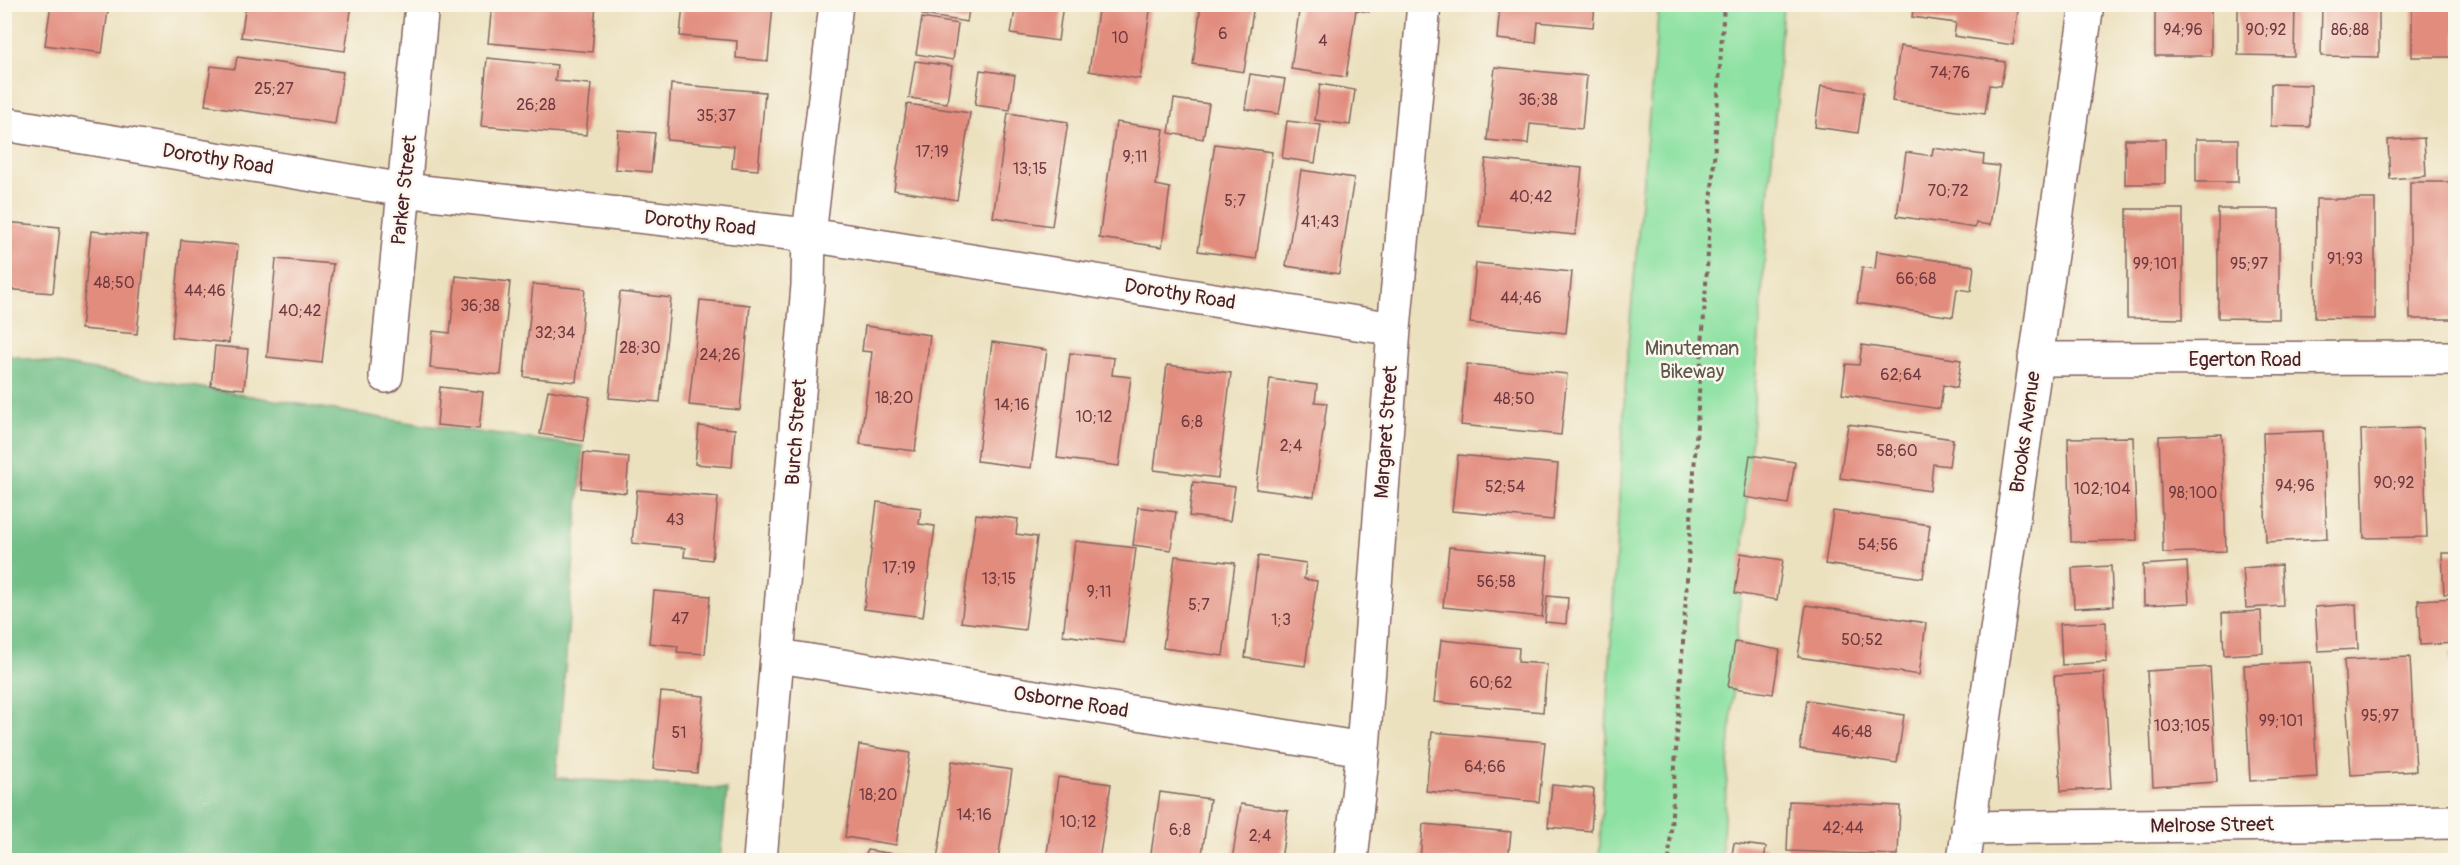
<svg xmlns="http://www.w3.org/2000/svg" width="2460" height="865" viewBox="0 0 2460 865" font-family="Pangolin,sans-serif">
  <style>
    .green { fill: #8de1a2; stroke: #6c8066; stroke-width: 1.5 }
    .forest { fill: #72bf88; stroke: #5e6f5a; stroke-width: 1.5 }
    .building { fill: #e28c7e }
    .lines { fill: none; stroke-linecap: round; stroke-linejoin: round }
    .street-casing { stroke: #83635f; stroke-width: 36 }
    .path { stroke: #83635f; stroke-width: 4; stroke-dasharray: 4.5 4.5; stroke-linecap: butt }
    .street { stroke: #fff; stroke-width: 33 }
    .labels { text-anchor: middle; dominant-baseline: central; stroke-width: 5; stroke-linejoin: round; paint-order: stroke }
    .number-label { font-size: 16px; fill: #703a40 }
    .street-label { font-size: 20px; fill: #4a1f2b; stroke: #fbf7ec }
    .park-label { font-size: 20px; fill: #5e594f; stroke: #fbf7ec }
  </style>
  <rect width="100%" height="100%" fill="#fbf7ec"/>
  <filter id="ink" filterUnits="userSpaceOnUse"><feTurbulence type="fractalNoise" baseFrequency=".0167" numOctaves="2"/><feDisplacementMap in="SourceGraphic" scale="12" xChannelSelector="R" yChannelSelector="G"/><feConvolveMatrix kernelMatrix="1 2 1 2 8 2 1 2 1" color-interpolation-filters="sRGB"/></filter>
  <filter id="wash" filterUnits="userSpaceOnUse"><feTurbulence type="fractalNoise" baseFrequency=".008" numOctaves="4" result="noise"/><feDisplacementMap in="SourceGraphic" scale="24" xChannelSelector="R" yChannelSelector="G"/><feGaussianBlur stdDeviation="1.35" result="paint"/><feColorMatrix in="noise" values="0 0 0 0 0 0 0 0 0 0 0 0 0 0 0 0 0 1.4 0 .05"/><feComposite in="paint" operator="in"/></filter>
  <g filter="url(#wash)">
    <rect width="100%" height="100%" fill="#ece1bf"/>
    <path class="green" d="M1659,5H1783L1721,860H1599L1627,355Z"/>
    <path class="forest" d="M5,355L424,425L583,446L556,778L727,789L720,860H5Z"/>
    <g id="blocks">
      <path class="building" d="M51,4H109L102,53L45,45Z
        M246,4H352L345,51L241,37Z
        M492,4H596L592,52L488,43Z
        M683,4H773L768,61L736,58L737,41L680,36Z
        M924,4H970L967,22L922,15Z
        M1016,4H1063L1058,41L1011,34Z
        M1099,4H1151L1140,79L1089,71Z
        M1201,4H1254L1244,72L1193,64Z
        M1300,4H1370L1369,12L1356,10L1346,77L1291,69Z
        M1500,4H1595L1593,27L1538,22L1536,43L1497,39Z
        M1914,4H2019L2013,45L1954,36L1956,23L1912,17Z
        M2155,4H2211V56H2155Z
        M2238,4H2295L2294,56L2238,55Z
        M2322,4H2379V57L2321,56Z
        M2412,4H2456V57H2412Z
        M922,18L958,24L953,60L916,54Z
        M1900,46L2005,62L2001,86L1989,85L1985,114L1892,101Z
        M237,57L343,72L335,124L205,105L211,66L235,69Z
        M487,58L557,65L555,81L591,84L586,135L481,126Z
        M915,61L952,66L947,103L909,98Z
        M1495,67L1587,76L1582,129L1530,124L1528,144L1487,140Z
        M980,70L1015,75L1010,110L975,105Z
        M1250,74L1285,79L1279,114L1245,109Z
        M671,84L765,92L758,170L732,168L734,146L667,140Z
        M1320,84L1355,90L1350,125L1315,120Z
        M2271,84L2311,85L2310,127L2271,126Z
        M1821,86L1864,92L1858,133L1815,127Z
        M1174,99L1209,104L1203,139L1169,133Z
        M907,104L970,113L957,200L894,190Z
        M1008,113L1068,122L1052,226L993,217Z
        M1287,121L1321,125L1315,163L1282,158Z
        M1116,122L1164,129L1156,185L1170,188L1162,247L1099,238Z
        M618,130L655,133L651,172L615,169Z
        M2424,138L2426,176L2390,179L2388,140Z
        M2125,139H2165V184H2125Z
        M2196,139H2238V182H2196Z
        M1215,144L1272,152L1256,259L1198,251Z
        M1933,148L1984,155L1983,164L1999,166L1990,225L1976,223L1975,228L1897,216L1906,152L1932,156Z
        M1486,159L1582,168L1575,235L1479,226Z
        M1301,170L1354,178L1339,274L1286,266Z
        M2410,182H2456V319H2410Z
        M2316,199H2375V319L2315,318Z
        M2127,209H2183V319L2127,318Z
        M2218,209H2279V319L2218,318Z
        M4,222L60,227L53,293L4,289Z
        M91,231L147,236L137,334L81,329Z
        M181,240L238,245L229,343L172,337Z
        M1877,251L1974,266L1971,291L1957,289L1953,317L1857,303L1862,267L1875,269Z
        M276,259L333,264L322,363L267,357Z
        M1476,263L1572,272L1566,333L1470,323Z
        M456,276L510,282L501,375L430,368L433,331L450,333Z
        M533,284L585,289L576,382L524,377Z
        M620,292L671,298L660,402L609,398Z
        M700,300L750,305L740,410L689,405Z
        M865,326L930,335L915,451L860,444L872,352L862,351Z
        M992,342L1047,350L1031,468L977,461Z
        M1862,345L1961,360L1957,388L1943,385L1940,409L1842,394L1846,364L1859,365Z
        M215,346L248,349L244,389L211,386Z
        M1070,353L1114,358L1112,375L1131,377L1119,466L1057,458Z
        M1467,364L1567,374L1561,435L1461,425Z
        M1167,365L1231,373L1218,478L1154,470Z
        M1270,379L1317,385L1315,402L1327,403L1314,497L1256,489Z
        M440,387L483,392L479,429L437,425Z
        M548,390L590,397L583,441L540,434Z
        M1848,424L1953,439L1949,466L1933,464L1930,491L1840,478Z
        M699,426L735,429L732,467L695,464Z
        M2423,428L2427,537L2364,538L2361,430Z
        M2323,431L2327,539L2266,542L2263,433Z
        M2222,434L2226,551L2163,553L2159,436Z
        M2133,437L2137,540L2071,542L2068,438Z
        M584,453L629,457L626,493L581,488Z
        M1458,455L1558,464L1553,520L1452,511Z
        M1750,455L1795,462L1788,504L1744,497Z
        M1193,482L1235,487L1230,521L1189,516Z
        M637,490L718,497L712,560L684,557L685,548L632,543Z
        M877,502L921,508L919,524L935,526L923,617L864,609Z
        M1138,507L1176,512L1171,550L1133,545Z
        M1833,511L1930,525L1923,578L1825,564Z
        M976,514L1018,519L1016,534L1037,537L1025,630L961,622Z
        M1075,541L1136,548L1124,643L1063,635Z
        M1449,547L1548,556L1542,617L1443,607Z
        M1741,553L1783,560L1777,600L1735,593Z
        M2442,553H2456V593L2444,594Z
        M1175,556L1235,563L1223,656L1163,648Z
        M1258,556L1306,563L1304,579L1317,581L1305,666L1245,658Z
        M2187,562L2189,603L2144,605L2143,565Z
        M2281,565L2283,606L2246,608L2243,568Z
        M2111,566L2113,606L2074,608L2072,568Z
        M654,591L710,596L705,654L677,652L678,646L649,643Z
        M1547,596L1568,598L1566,624L1545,622Z
        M2456,598V643L2420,645L2418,600Z
        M2356,604L2358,649L2318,651L2315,607Z
        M1806,605L1926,623L1919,675L1798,657Z
        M2261,611L2263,653L2224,655L2222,613Z
        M2106,622L2107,662L2062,665L2060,624Z
        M1441,640L1519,648L1518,662L1547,664L1543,712L1434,702Z
        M1735,642L1780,650L1773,694L1728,687Z
        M2450,653H2456V724H2454Z
        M2410,657L2416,771L2351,775L2344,660Z
        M2311,662L2317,777L2250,781L2244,665Z
        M2210,667L2217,782L2153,786L2147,671Z
        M2104,673L2111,788L2061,791L2054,676Z
        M661,692L704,696L697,773L653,769Z
        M1807,700L1904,715L1897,763L1800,749Z
        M1432,732L1545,742L1539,802L1426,791Z
        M859,745L910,753L896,845L845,837Z
        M952,761L1012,770L998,860H937Z
        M1058,777L1111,784L1099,860H1046Z
        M1552,785L1594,789L1591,831L1548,827Z
        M1160,792L1210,799L1201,860H1150Z
        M1789,801L1900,806L1898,855L1787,851Z
        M1241,804L1288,811L1281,860H1232Z
        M1423,824L1511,832L1508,860H1420Z
        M1734,843L1766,847L1764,860H1731Z
        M867,850L901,855V860H865Z"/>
    </g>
  </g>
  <g filter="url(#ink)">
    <use href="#blocks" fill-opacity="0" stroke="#83635f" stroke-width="1.5"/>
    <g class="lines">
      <g class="street-casing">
        <path id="street" d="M4,124L404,190L816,236L1394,329
          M2035,359L2456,358
          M386,376L422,4
          M779,656L1363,749
          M1968,828L2456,822
          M760,860L808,285L809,235L836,4
          M1351,860L1363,749L1394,329L1424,4
          M1964,860L2087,4"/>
      </g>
      <path class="path" d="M1669,860L1724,4"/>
      <use href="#street" class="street"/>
    </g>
  </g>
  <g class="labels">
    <g class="number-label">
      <text x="2183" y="30">94;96</text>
      <text x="2266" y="30">90;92</text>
      <text x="2350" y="30">86;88</text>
      <text x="1223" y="34">6</text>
      <text x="1120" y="38">10</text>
      <text x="1323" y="41">4</text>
      <text x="1950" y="73">74;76</text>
      <text x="274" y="89">25;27</text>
      <text x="1538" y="100">36;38</text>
      <text x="536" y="105">26;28</text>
      <text x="716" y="116">35;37</text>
      <text x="932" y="152">17;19</text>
      <text x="1135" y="157">9;11</text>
      <text x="1030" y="169">13;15</text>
      <text x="1948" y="191">70;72</text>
      <text x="1531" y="197">40;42</text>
      <text x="1235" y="201">5;7</text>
      <text x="1320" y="222">41;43</text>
      <text x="2345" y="259">91;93</text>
      <text x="2155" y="264">99;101</text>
      <text x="2249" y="264">95;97</text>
      <text x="1916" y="279">66;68</text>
      <text x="114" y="283">48;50</text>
      <text x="205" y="291">44;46</text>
      <text x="1521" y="298">44;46</text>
      <text x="480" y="306">36;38</text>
      <text x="300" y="311">40;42</text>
      <text x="555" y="333">32;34</text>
      <text x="640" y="348">28;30</text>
      <text x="720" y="355">24;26</text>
      <text x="1901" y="375">62;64</text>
      <text x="894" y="398">18;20</text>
      <text x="1514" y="399">48;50</text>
      <text x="1012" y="405">14;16</text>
      <text x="1094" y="417">10;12</text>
      <text x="1192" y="422">6;8</text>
      <text x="1291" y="446">2;4</text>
      <text x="1897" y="451">58;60</text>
      <text x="2394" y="483">90;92</text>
      <text x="2295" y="486">94;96</text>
      <text x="1505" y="487">52;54</text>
      <text x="2102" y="489">102;104</text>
      <text x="2193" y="493">98;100</text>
      <text x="675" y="520">43</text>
      <text x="1878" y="545">54;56</text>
      <text x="899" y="568">17;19</text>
      <text x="999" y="579">13;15</text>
      <text x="1496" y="582">56;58</text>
      <text x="1099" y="592">9;11</text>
      <text x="1199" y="605">5;7</text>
      <text x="680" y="619">47</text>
      <text x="1281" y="620">1;3</text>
      <text x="1862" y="640">50;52</text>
      <text x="1491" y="683">60;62</text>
      <text x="2380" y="716">95;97</text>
      <text x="2281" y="721">99;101</text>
      <text x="2182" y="726">103;105</text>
      <text x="1852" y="732">46;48</text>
      <text x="679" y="733">51</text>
      <text x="1485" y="767">64;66</text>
      <text x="878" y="795">18;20</text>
      <text x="974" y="815">14;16</text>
      <text x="1078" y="822">10;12</text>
      <text x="1843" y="828">42;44</text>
      <text x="1180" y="830">6;8</text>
      <text x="1260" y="836">2;4</text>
    </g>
    <g class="street-label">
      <text transform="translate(218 159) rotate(9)">Dorothy Road</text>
      <text transform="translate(404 190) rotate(-84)">Parker Street</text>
      <text transform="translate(700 223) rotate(6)">Dorothy Road</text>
      <text transform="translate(1180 294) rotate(9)">Dorothy Road</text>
      <text x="2245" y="359">Egerton Road</text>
      <text transform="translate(796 432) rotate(-86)">Burch Street</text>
      <text transform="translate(1386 432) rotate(-86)">Margaret Street</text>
      <text transform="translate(2025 432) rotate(-82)">Brooks Avenue</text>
      <text transform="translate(1071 702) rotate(9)">Osborne Road</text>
      <text transform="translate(2212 825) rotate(-1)">Melrose Street</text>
    </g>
    <g class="park-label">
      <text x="1692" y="348">Minuteman<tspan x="1692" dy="23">Bikeway</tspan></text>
    </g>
  </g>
  <rect width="2460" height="865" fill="none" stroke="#fbf7ec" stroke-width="24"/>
</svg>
